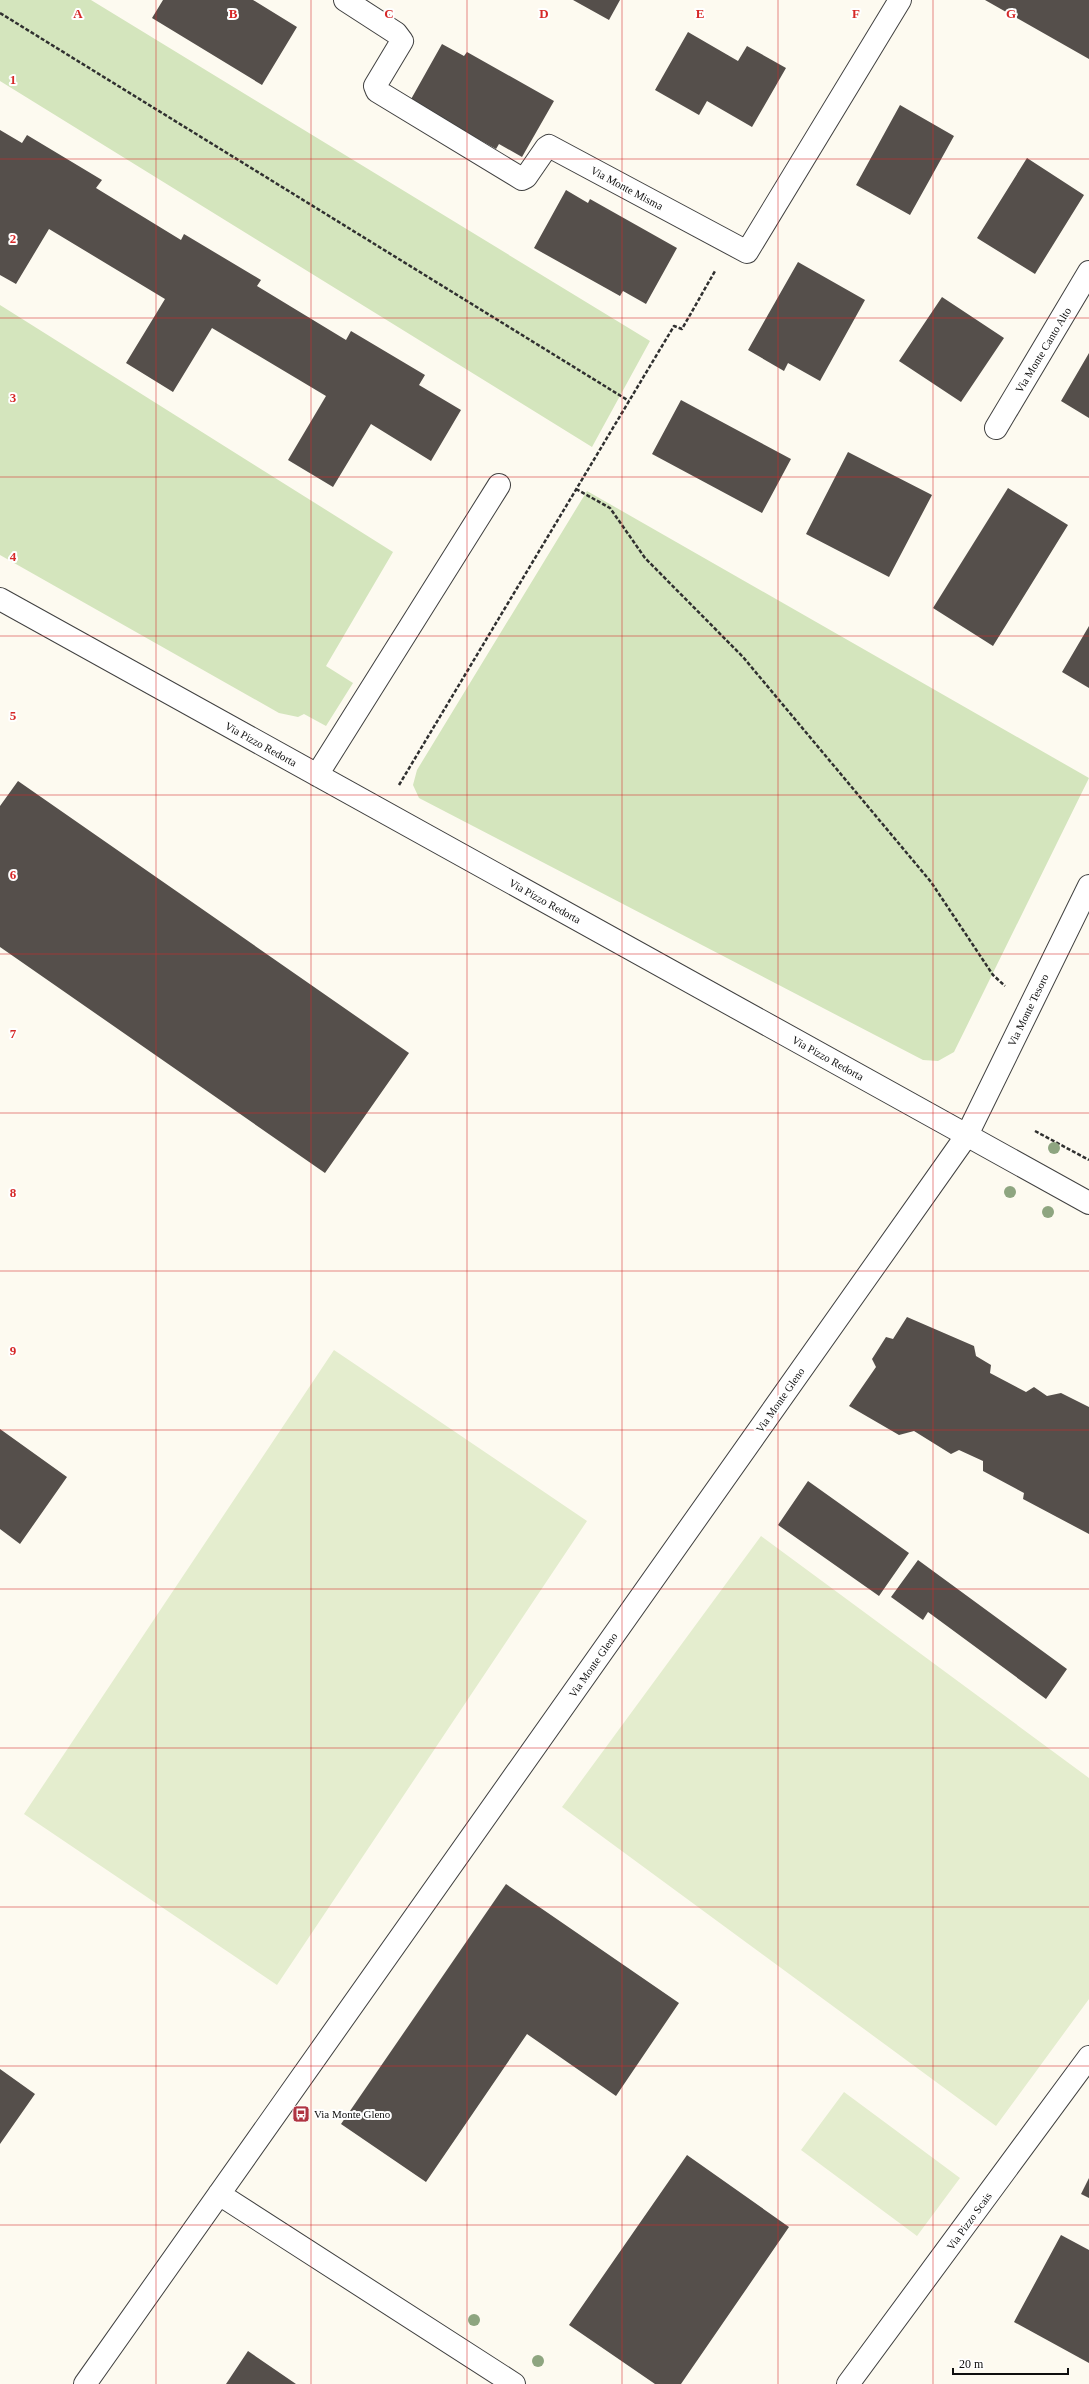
<svg xmlns="http://www.w3.org/2000/svg" width="1089" height="2384" viewBox="0 0 1089 2384" font-family="Georgia,serif">
  <style>
    .green { fill: #d4e5bd }
    .pitch { fill: #e4edce }
    .building { fill: #554f4b }
    .lines { fill: none; stroke-linecap: round; stroke-linejoin: round }
    .minor-casing { stroke: #414141; stroke-width: 24 }
    .path { stroke: #303030; stroke-width: 2.5; stroke-dasharray: 4 2; stroke-linecap: butt }
    .minor { stroke: #fff; stroke-width: 22 }
    .tree { fill: #8ea580 }
    .grid { fill: none; stroke: #d62828; stroke-width: 1; stroke-opacity: 0.55 }
    .labels { text-anchor: middle; dominant-baseline: central; stroke-width: 4; stroke-linejoin: round; paint-order: stroke }
    .street-label { font-size: 11px; fill: #0e0e0e; stroke: #fff }
    .poi-label { font-size: 11px; fill: #0e0e0e; stroke: #fff; text-anchor: start }
    .grid-label { font-size: 13px; text-anchor: middle; font-weight: bold; fill: #d62828; stroke: #fff; stroke-width: 4; stroke-linejoin: round; paint-order: stroke }
  </style>
  <rect width="100%" height="100%" fill="#fdfaf0"/>
  <path class="green" d="M0,0H91L650,341L592,447L0,81Z
    M0,305L393,552L326,666L353,683L326,726L304,714L298,717L279,713L0,555Z
    M587,491L1089,778L954,1052L938,1061L923,1060L419,798L413,785L417,770Z"/>
  <path class="pitch" d="M334,1350L587,1521L277,1985L24,1814Z
    M761,1536L1089,1778V1999L996,2126L562,1807Z
    M844,2092L960,2178L917,2236L801,2150Z"/>
  <path class="building" d="M163,0H253L297,27L262,85L152,18Z
    M573,0H620L609,20Z
    M985,0H1089V59Z
    M688,32L738,61L747,46L786,68L752,127L707,101L699,115L655,90Z
    M442,44L464,56L467,52L554,101L522,157L499,144L496,149L410,101Z
    M900,105L954,136L910,215L856,185Z
    M0,130L22,143L27,135L102,180L96,188L181,240L184,234L261,280L257,286L346,340L351,331L425,375L419,385L461,410L431,461L371,424L333,487L288,460L326,396L212,328L173,392L126,363L165,299L49,229L16,284L0,275Z
    M1027,158L1084,195L1035,274L977,238Z
    M566,190L588,203L590,199L677,248L646,304L623,291L620,296L534,248Z
    M798,262L865,300L820,381L788,363L784,371L748,350Z
    M942,297L1004,338L961,402L899,361Z
    M1089,353V418L1061,401Z
    M681,400L791,459L762,513L652,454Z
    M848,452L932,495L889,577L806,534Z
    M1008,488L1068,525L993,646L933,608Z
    M1089,626V688L1062,672Z
    M18,781L409,1053L325,1173L0,947V806Z
    M907,1317L974,1346L976,1356L991,1365L990,1373L1026,1392L1034,1387L1047,1396L1061,1393L1089,1407V1534L1023,1499L1024,1493L983,1471V1461L959,1450L951,1454L914,1431L899,1435L849,1406L876,1367L872,1359L886,1337L893,1339Z
    M0,1429L67,1477L20,1544L0,1529Z
    M808,1481L909,1553L879,1596L778,1525Z
    M918,1560L1067,1669L1046,1699L928,1612L923,1620L891,1597Z
    M506,1884L679,2003L616,2096L527,2034L426,2182L341,2124Z
    M0,2069L35,2094L0,2144Z
    M687,2155L789,2227L681,2384H655L569,2325Z
    M1089,2178V2198L1081,2194Z
    M1061,2235L1089,2250V2363L1014,2322Z
    M248,2351L296,2384H226Z"/>
  <g class="lines">
    <g class="minor-casing">
      <path id="minor" d="M345,0L396,33L402,41L375,86L377,91L522,179L526,177L546,148L549,146L747,252L900,0
        M996,428L1089,272
        M0,599L1089,1203
        M317,775L499,485
        M219,2194L514,2384
        M85,2384L967,1135L1089,886
        M848,2384L1089,2057"/>
    </g>
    <path class="path" d="M0,13L629,401
      M576,489L610,508L645,558L743,657L931,882L993,975L1005,986
      M399,785L674,326L682,329L715,271
      M1035,1131L1089,1160"/>
    <use href="#minor" class="minor"/>
  </g>
  <g class="tree">
    <circle cx="1054" cy="1148" r="6"/>
    <circle cx="1010" cy="1192" r="6"/>
    <circle cx="1048" cy="1212" r="6"/>
    <circle cx="474" cy="2320" r="6"/>
    <circle cx="538" cy="2361" r="6"/>
  </g>
  <path class="grid" d="M156,0V2384M311,0V2384M467,0V2384M622,0V2384M778,0V2384M933,0V2384M0,159H1089M0,318H1089M0,477H1089M0,636H1089M0,795H1089M0,954H1089M0,1113H1089M0,1271H1089M0,1430H1089M0,1589H1089M0,1748H1089M0,1907H1089M0,2066H1089M0,2225H1089"/>
  <defs>
    <g id="bus-square" transform="scale(0.9)"><rect x="-9" y="-9" width="18" height="18" rx="4" fill="#af3441" stroke="#fff"/><path d="M-5-6H5V4H4V6H2V4H-2V6H-4V4H-5ZM-3.5-4V0h7V-4ZM-3.5 1.2v1.5H-2V1.2ZM2 1.2v1.5H3.5V1.2Z" fill="#fff"/></g>
  </defs>
  <g fill-rule="evenodd">
    <use href="#bus-square" x="301" y="2114"/>
  </g>
  <g class="labels">
    <g class="street-label">
      <text transform="translate(627 188) rotate(28)">Via Monte Misma</text>
      <text transform="translate(1043 350) rotate(-59)">Via Monte Canto Alto</text>
      <text transform="translate(261 744) rotate(29)">Via Pizzo Redorta</text>
      <text transform="translate(545 901) rotate(29)">Via Pizzo Redorta</text>
      <text transform="translate(1028 1010) rotate(-64)">Via Monte Tesoro</text>
      <text transform="translate(828 1058) rotate(29)">Via Pizzo Redorta</text>
      <text transform="translate(780 1400) rotate(-55)">Via Monte Gleno</text>
      <text transform="translate(593 1665) rotate(-55)">Via Monte Gleno</text>
      <text transform="translate(969 2221) rotate(-54)">Via Pizzo Scais</text>
    </g>
    <g class="poi-label">
      <text x="314" y="2114">Via Monte Gleno</text>
    </g>
  </g>
  <g class="grid-label">
    <text x="78" y="18">A</text>
    <text x="233" y="18">B</text>
    <text x="389" y="18">C</text>
    <text x="544" y="18">D</text>
    <text x="700" y="18">E</text>
    <text x="856" y="18">F</text>
    <text x="1011" y="18">G</text>
    <text x="13" y="84">1</text>
    <text x="13" y="243">2</text>
    <text x="13" y="402">3</text>
    <text x="13" y="561">4</text>
    <text x="13" y="720">5</text>
    <text x="13" y="879">6</text>
    <text x="13" y="1038">7</text>
    <text x="13" y="1197">8</text>
    <text x="13" y="1355">9</text>
  </g>
  <path d="M953 2368v6h115v-6" fill="none" stroke="#0e0e0e" stroke-width="2"/>
  <text x="959" y="2368" font-size="12" fill="#0e0e0e" stroke="#ffffff" stroke-width="3" paint-order="stroke">20 m</text>
</svg>
